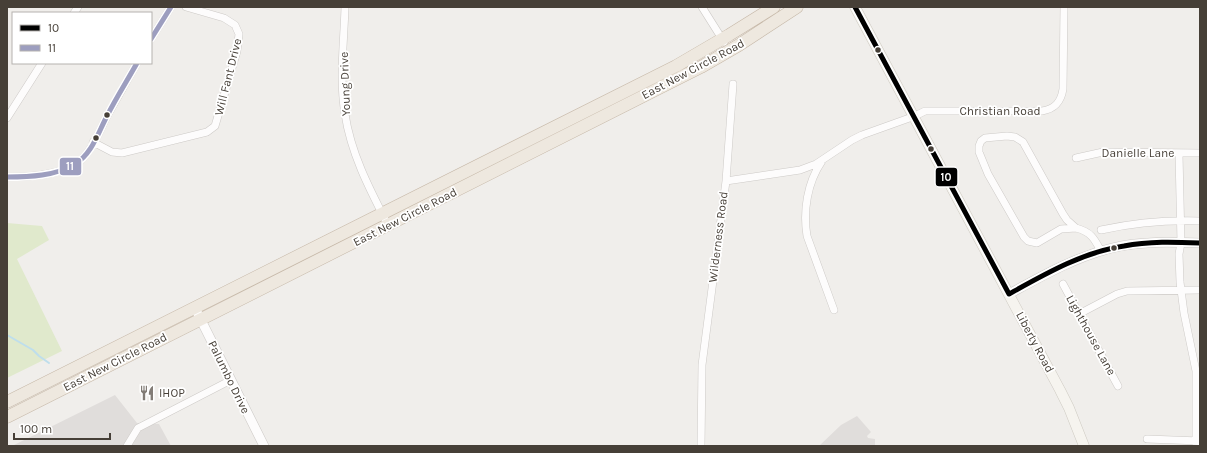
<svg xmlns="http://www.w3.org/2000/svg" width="1207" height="453" viewBox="0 0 1207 453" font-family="Karla,sans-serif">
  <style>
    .green { fill: #e0e9cc }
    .parking { fill: #e0dddb }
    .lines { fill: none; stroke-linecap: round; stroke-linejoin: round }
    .stream { stroke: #bedeec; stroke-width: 2 }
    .minor-casing { stroke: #cdcac7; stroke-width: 8 }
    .tertiary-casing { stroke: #cdcac7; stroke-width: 10 }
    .secondary-casing { stroke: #cecac2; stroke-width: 11 }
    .trunk-casing { stroke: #c6b8a8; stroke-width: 13 }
    .minor { stroke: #fdfcfc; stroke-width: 7 }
    .tertiary { stroke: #fdfcfc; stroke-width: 9 }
    .secondary { stroke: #f6f4ef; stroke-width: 10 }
    .trunk { stroke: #eee8df; stroke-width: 12 }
    .bus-1-casing { stroke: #fff; stroke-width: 8 }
    .bus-2-casing { stroke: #fff; stroke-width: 8 }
    .bus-1 { stroke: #000; stroke-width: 5 }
    .bus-2 { stroke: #9d9ebf; stroke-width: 5 }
    .bus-dot { fill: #463f37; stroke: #fff; stroke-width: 1.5 }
    .labels { text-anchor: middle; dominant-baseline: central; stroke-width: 3.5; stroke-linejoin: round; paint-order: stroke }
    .street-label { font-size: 12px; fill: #463f37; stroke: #fff }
    .poi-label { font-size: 12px; fill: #463f37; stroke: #fff; text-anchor: start }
    .line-badge { stroke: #fff; stroke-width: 1.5 }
    .badge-label { font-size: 11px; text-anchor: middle; font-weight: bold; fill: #fff }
  </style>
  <rect width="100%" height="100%" fill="#f0eeeb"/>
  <path class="green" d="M7,223L42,226L49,240L17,259L62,351L7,378Z"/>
  <path class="parking" d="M115,395L137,423L159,424L171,446H12Z
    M857,416L871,432L867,436L868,438L875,439V446H819L841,425Z"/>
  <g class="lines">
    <path class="stream" d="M7,335L33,350L39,356L49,363"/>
    <g class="minor-casing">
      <path id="minor" d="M345,7C344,42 339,79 345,114C351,154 370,190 388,225
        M702,7L724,42
        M74,13L78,7
        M151,39L171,7
        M7,118L42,63
        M1007,136L1015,137L1023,142L1063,214L1067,220L1076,228L1061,229L1037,243L1028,241L1024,237L988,174L979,152V146L981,141L985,138Z
        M93,142L112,152L122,153L207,132L215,126L237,51L239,34L235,25L224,18L186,7
        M1179,154L1181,243L1179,254L1180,282L1184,313L1196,371V446
        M1076,158L1103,152L1200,153
        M822,161C807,183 803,211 807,236L834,310
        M7,177C27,177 58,175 76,164C91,154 99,132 107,116C117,98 127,81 137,63
        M726,181L800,170L816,164L852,140L862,135L915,116L925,111H1042C1055,109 1061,102 1063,89L1064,7
        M1076,228C1091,232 1094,238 1101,251
        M1101,230C1133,223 1167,220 1200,221
        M1063,284L1118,386
        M1079,314L1117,294L1127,291L1200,290
        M1147,439L1200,441
        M127,446L138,428L231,380
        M701,446L702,365L726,181L733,84"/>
    </g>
    <g class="tertiary-casing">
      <path id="tertiary" d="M1009,294C1042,276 1075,257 1112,248C1140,241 1171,242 1200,243
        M195,308L264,446"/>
    </g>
    <g class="secondary-casing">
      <path id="secondary" d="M855,7L1060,390L1069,408L1084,446"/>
    </g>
    <g class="trunk-casing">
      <path id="trunk" d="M7,402L676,66L729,35L774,7
        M7,417L701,67L739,45L797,7"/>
    </g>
    <use href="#minor" class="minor"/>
    <use href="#tertiary" class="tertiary"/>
    <use href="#secondary" class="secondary"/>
    <use href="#trunk" class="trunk"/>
    <g class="bus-1-casing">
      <path id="bus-1" d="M855,7L1009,294
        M1009,294C1045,274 1083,252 1124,246C1149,241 1175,242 1200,243"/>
    </g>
    <g class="bus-2-casing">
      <path id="bus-2" d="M151,39L171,7
        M7,177C29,177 56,176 75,164C92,154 98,133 107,116C116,98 127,81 137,63"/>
    </g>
    <use href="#bus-1" class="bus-1"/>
    <use href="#bus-2" class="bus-2"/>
  </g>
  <defs>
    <g id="restaurant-bare" transform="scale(1.2)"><path d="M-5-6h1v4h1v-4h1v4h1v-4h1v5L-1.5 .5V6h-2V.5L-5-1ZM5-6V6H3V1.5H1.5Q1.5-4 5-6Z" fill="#827c76" stroke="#fff" stroke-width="2.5" paint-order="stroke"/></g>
  </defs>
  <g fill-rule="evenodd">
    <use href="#restaurant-bare" x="147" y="393"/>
  </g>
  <g class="bus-dot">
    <circle cx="878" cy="50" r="3.5"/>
    <circle cx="107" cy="115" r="3.5"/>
    <circle cx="96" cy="138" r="3.5"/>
    <circle cx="931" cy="149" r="3.5"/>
    <circle cx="1114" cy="248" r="3.5"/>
  </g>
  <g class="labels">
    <g class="street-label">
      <text transform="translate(693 69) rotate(-28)">East New Circle Road</text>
      <text transform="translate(228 77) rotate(-76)">Will Fant Drive</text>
      <text transform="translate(345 84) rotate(-92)">Young Drive</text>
      <text x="1000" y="111">Christian Road</text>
      <text x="1138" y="153">Danielle Lane</text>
      <text transform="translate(405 217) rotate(-27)">East New Circle Road</text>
      <text transform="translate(718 237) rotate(-83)">Wilderness Road</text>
      <text transform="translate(1091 335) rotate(61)">Lighthouse Lane</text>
      <text transform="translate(1035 342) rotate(62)">Liberty Road</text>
      <text transform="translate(115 362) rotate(-27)">East New Circle Road</text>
      <text transform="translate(229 377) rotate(64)">Palumbo Drive</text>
    </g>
    <g class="poi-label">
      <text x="159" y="393">IHOP</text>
    </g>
  </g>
  <g class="line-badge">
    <rect x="59" y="157" width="23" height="19" rx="4" fill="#9d9ebf"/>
    <rect x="935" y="167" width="23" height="20" rx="4" fill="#000"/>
  </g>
  <g class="badge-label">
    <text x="70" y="170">11</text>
    <text x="946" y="181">10</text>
  </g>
  <rect width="1207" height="453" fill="none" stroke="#463f37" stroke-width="16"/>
  <rect x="12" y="12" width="140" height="52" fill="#ffffff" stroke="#b5b2af"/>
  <rect x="20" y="25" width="20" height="6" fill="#000000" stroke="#b5b2af"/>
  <text x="48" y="32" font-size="12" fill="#463f37">10</text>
  <rect x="20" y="45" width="20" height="6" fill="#9d9ebf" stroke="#b5b2af"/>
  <text x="48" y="52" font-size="12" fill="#463f37">11</text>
  <path d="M14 433v6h96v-6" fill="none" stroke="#463f37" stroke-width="2"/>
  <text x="20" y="433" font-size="12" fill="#463f37" stroke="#ffffff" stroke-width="3" paint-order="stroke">100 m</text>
</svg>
